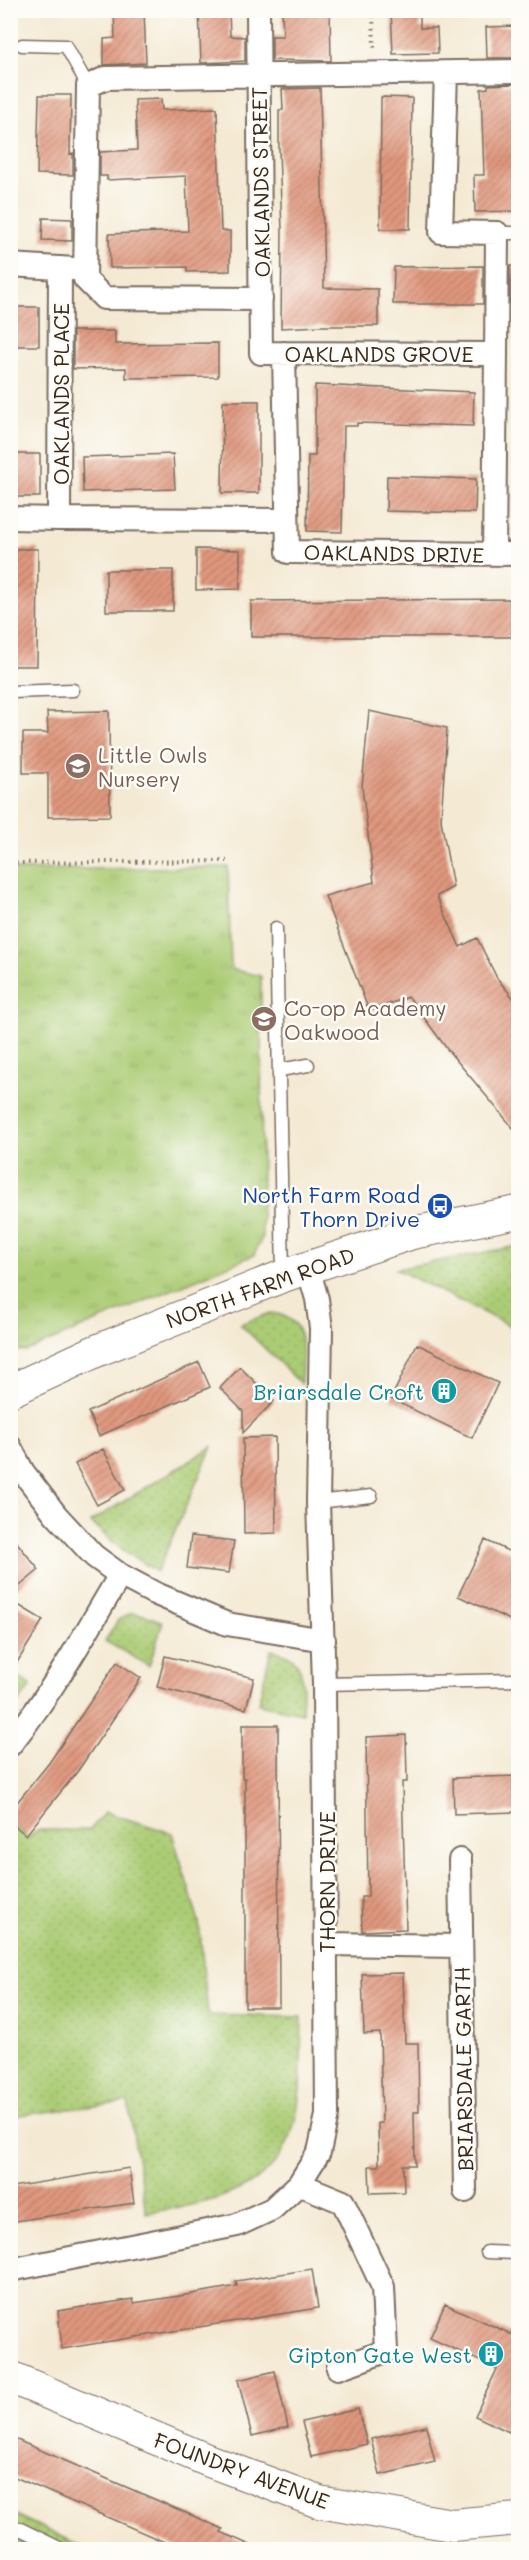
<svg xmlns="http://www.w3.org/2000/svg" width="529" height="2560" viewBox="0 0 529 2560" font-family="Mali,sans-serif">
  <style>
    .grass { fill: url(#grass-dots); stroke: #737b4a; stroke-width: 1.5 }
    .park { fill: url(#park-tufts); stroke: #737b4a; stroke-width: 1.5 }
    .garden { fill: url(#garden-furrows); stroke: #737b4a; stroke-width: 1.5 }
    .building { fill: url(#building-hatch) }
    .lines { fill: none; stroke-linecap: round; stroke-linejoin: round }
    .lane-casing { stroke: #7c6d5e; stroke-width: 15 }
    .street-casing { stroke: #7c6d5e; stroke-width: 26 }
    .secondary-casing { stroke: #7c6d5e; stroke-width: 34 }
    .path { stroke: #7c6d5e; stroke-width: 4; stroke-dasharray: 1.5 4.5; stroke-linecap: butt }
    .lane { stroke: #fff; stroke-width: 12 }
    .street { stroke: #fff; stroke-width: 22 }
    .secondary { stroke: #fff; stroke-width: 32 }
    .labels { text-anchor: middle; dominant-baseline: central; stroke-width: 5; stroke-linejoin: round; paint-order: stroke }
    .street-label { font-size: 21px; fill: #3b2a1e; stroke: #fdfcf7 }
    .education-label { font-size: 21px; fill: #785e54; stroke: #fdfcf7; text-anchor: start }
    .transit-label { font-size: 21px; fill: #164399; stroke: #fdfcf7; text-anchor: end }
    .culture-label { font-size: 21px; fill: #0d838f; stroke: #fdfcf7; text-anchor: end }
  </style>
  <defs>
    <pattern id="grass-dots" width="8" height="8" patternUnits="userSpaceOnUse" patternTransform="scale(1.5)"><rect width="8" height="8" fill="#abcc75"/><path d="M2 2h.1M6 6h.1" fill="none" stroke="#94af65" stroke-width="1.8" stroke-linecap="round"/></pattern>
    <pattern id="park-tufts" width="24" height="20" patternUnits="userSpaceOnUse" patternTransform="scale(1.5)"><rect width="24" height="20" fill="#abcc75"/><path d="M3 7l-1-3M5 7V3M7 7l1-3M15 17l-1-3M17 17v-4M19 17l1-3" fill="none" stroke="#94af65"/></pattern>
    <pattern id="garden-furrows" width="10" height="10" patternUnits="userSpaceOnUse" patternTransform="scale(1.5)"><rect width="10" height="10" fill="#abcc75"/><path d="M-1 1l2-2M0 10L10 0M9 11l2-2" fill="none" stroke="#94af65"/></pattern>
    <pattern id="building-hatch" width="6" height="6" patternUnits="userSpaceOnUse" patternTransform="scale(1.5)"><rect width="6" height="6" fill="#e0987e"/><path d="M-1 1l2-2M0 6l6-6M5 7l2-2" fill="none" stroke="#b77c67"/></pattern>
  </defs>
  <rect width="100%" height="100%" fill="#fdfcf7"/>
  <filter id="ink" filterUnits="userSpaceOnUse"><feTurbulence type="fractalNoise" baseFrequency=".0167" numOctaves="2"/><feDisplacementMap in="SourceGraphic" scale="12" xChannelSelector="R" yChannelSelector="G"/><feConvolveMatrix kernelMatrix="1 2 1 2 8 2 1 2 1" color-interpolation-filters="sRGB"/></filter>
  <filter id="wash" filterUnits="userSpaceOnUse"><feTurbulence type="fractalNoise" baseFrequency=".008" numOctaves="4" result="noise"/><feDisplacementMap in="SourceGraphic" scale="24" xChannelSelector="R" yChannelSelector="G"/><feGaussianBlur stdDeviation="1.35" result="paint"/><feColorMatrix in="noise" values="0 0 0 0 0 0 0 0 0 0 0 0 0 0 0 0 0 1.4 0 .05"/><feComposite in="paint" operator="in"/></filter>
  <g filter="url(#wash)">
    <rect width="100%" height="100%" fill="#f4ead4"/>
    <path class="grass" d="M518,1246V1330L396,1269Z
      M271,1313C311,1317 301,1355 301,1384L240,1324Z
      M212,1447L157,1572L120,1548L90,1522Z
      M131,1613L145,1615L163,1622L149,1666L105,1641L118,1620Z
      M271,1650C308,1655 303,1684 302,1713L258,1704Z
      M11,1672L31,1686L11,1713Z
      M105,1812L172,1833L199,1922L208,2015L302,2017C299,2091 311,2164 226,2195C202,2205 172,2208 146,2213L128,2102L11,2116V1824L29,1838L37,1830H90Z"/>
    <path class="park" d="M228,867L231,969L261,976L262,1238L254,1255L27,1351L11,1350V870Z"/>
    <path class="garden" d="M11,2513L87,2549H11Z"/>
    <g id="blocks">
      <path class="building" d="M114,10H144L146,63L104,65V39L115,38Z
        M199,10H229L230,36L245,37V61L201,63Z
        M282,10H330L331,61L272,60V36H283Z
        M391,10H420V28H437L438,53L393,54Z
        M519,26V58H487L486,27Z
        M519,84V211L475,212L474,175H484L481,89L488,88V85Z
        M320,88L324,288L378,289V326H321L281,328L282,231L279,150V110H283L282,89Z
        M39,95H71L70,154L73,153V175L37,174Z
        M381,97L412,98L410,229H380Z
        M161,99L162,110L217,108L221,231H230V271L187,272V267L110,268L109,234L188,231L186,176L107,180V176H100V152L137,150L135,100Z
        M43,218L72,219V241L42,240Z
        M483,266V304H393L394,267Z
        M510,266H519V304H510Z
        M10,307H39V346H11Z
        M73,331H115V344L218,343V377L126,378V368L73,369Z
        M315,385L474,392L473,426L357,423V426H344L342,532L307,531L308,456H315Z
        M223,401H259V493H222Z
        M11,454H40V497H11Z
        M173,454L175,489L83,492L82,457Z
        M387,476L476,479L475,513L386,511Z
        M10,549H38L37,666H10Z
        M196,549L240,550V589L196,590Z
        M106,570H173V611H106Z
        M519,599V637H251V601Z
        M109,711L110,816L48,817V773H23V733H48L47,712Z
        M369,711L447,728L441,820L453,887L437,896L460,947L477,938L497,978L519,1005V1135L447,1049L409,997L369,1011L325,896L374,882L362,787Z
        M417,1344L498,1383L472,1438L391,1399Z
        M199,1362L210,1387L99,1436L88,1412Z
        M240,1367L274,1401L243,1433V1411L220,1388Z
        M275,1437L276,1533L244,1534L243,1438Z
        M103,1449L125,1490L97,1505L75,1464Z
        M10,1534L39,1570L10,1594Z
        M191,1536L234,1541L229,1573L187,1568Z
        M485,1540L519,1556V1624L458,1596Z
        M10,1600L43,1620L10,1674Z
        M165,1656L254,1678L246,1709L157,1687Z
        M117,1662L141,1678L77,1772L26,1835L10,1822V1811L49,1763Z
        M242,1725H278L279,2007H245V1778H242Z
        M406,1735L407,1782H402L406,1929L362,1931L361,1897H368L366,1737Z
        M519,1776V1812L454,1814L453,1778Z
        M403,1973L405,2043H418L419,2112H414L415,2165H403L404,2192L370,2193L369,2166H379L378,2123H382L380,2033L364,2034L362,1974Z
        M129,2168L134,2203L16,2221L11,2187Z
        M312,2269L318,2308L62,2349L58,2311L133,2299L134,2303L186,2295L237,2286L236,2281Z
        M445,2304L513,2335L519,2323V2411L509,2432L475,2416L497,2369L430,2338Z
        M275,2371L288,2427L252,2436L238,2380Z
        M358,2409L367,2444L311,2457L302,2422Z
        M426,2426L435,2462L380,2475L371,2439Z
        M10,2437L205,2521L223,2529L221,2532L261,2550H183L10,2475Z"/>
    </g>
  </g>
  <g filter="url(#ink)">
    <use href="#blocks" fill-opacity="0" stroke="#7c6d5e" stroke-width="1.5"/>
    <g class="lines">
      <g class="lane-casing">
        <path id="lane" d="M22,45L66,46L88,86
          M497,233H518
          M10,692L73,690
          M276,928L283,1275
          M280,1070L308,1065
          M318,1502L371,1496
          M324,1684L517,1680
          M487,2252L518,2253
          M10,2524L63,2550"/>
      </g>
      <g class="street-casing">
        <path id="street" d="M258,10L261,353L496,354L494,554
          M446,73L441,232L497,233L496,354
          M10,265L75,269
          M60,268L59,519L287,520
          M261,299L104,298L85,279L88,86L106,78L518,71
          M284,353L288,552L518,554
          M10,518L59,519
          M10,1447L23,1472L56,1515L94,1556L120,1575L154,1593L227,1624L324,1640
          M10,1745C52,1692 86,1633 120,1575
          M460,1860L465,2191
          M326,1944L461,1946
          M299,2184L343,2202L383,2287L386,2351L338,2368
          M10,2270L237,2225L272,2209L299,2184L319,2152L327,2115L324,1684L318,1502L321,1328L317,1299L308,1268"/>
      </g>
      <g class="secondary-casing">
        <path id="secondary" d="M10,1391L96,1351L283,1276L412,1233L518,1212
          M10,2377L207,2460L319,2502L452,2525L518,2519"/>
      </g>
      <path class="path" d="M373,10L374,49
        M10,863L227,861"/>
      <use href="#lane" class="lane"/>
      <use href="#street" class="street"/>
      <use href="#secondary" class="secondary"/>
    </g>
  </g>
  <defs>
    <g id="school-disc" transform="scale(1.35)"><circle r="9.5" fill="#8d6e63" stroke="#fdfcf7"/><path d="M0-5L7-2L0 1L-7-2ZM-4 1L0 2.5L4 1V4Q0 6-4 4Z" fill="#fff"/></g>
    <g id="bus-disc" transform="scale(1.35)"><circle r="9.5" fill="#1a4fb4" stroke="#fdfcf7"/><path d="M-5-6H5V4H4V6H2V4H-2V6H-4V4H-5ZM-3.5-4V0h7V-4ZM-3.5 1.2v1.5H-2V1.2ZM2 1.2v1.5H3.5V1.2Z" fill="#fff"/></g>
    <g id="building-disc" transform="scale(1.35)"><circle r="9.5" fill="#0f9aa8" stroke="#fdfcf7"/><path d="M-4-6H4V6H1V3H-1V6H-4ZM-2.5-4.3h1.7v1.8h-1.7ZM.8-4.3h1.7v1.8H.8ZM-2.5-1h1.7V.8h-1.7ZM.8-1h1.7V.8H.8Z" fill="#fff"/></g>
  </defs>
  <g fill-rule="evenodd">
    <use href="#school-disc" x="78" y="766"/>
    <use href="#school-disc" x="264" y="1019"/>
    <use href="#bus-disc" x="440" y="1206"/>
    <use href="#building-disc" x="444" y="1391"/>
    <use href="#building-disc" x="491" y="2354"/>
  </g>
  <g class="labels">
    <g class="street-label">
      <text transform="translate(260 182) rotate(-91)">OAKLANDS STREET</text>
      <text x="379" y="353">OAKLANDS GROVE</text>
      <text transform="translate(60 394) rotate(-90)">OAKLANDS PLACE</text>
      <text transform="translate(394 553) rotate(1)">OAKLANDS DRIVE</text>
      <text transform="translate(260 1287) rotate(-20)">NORTH FARM ROAD</text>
      <text transform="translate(326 1882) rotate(-90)">THORN DRIVE</text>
      <text transform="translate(463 2069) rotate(-91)">BRIARSDALE GARTH</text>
      <text transform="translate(242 2470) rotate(20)">FOUNDRY AVENUE</text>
    </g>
    <g class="education-label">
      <text x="98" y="754">Little Owls<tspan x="98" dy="24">Nursery</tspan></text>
      <text x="284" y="1007">Co-op Academy<tspan x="284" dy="24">Oakwood</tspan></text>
    </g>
    <g class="transit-label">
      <text x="420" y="1194">North Farm Road<tspan x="420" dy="24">Thorn Drive</tspan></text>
    </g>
    <g class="culture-label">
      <text x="424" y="1391">Briarsdale Croft</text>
      <text x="472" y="2354">Gipton Gate West</text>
    </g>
  </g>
  <rect width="529" height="2560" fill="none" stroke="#fdfcf7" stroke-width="36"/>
</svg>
